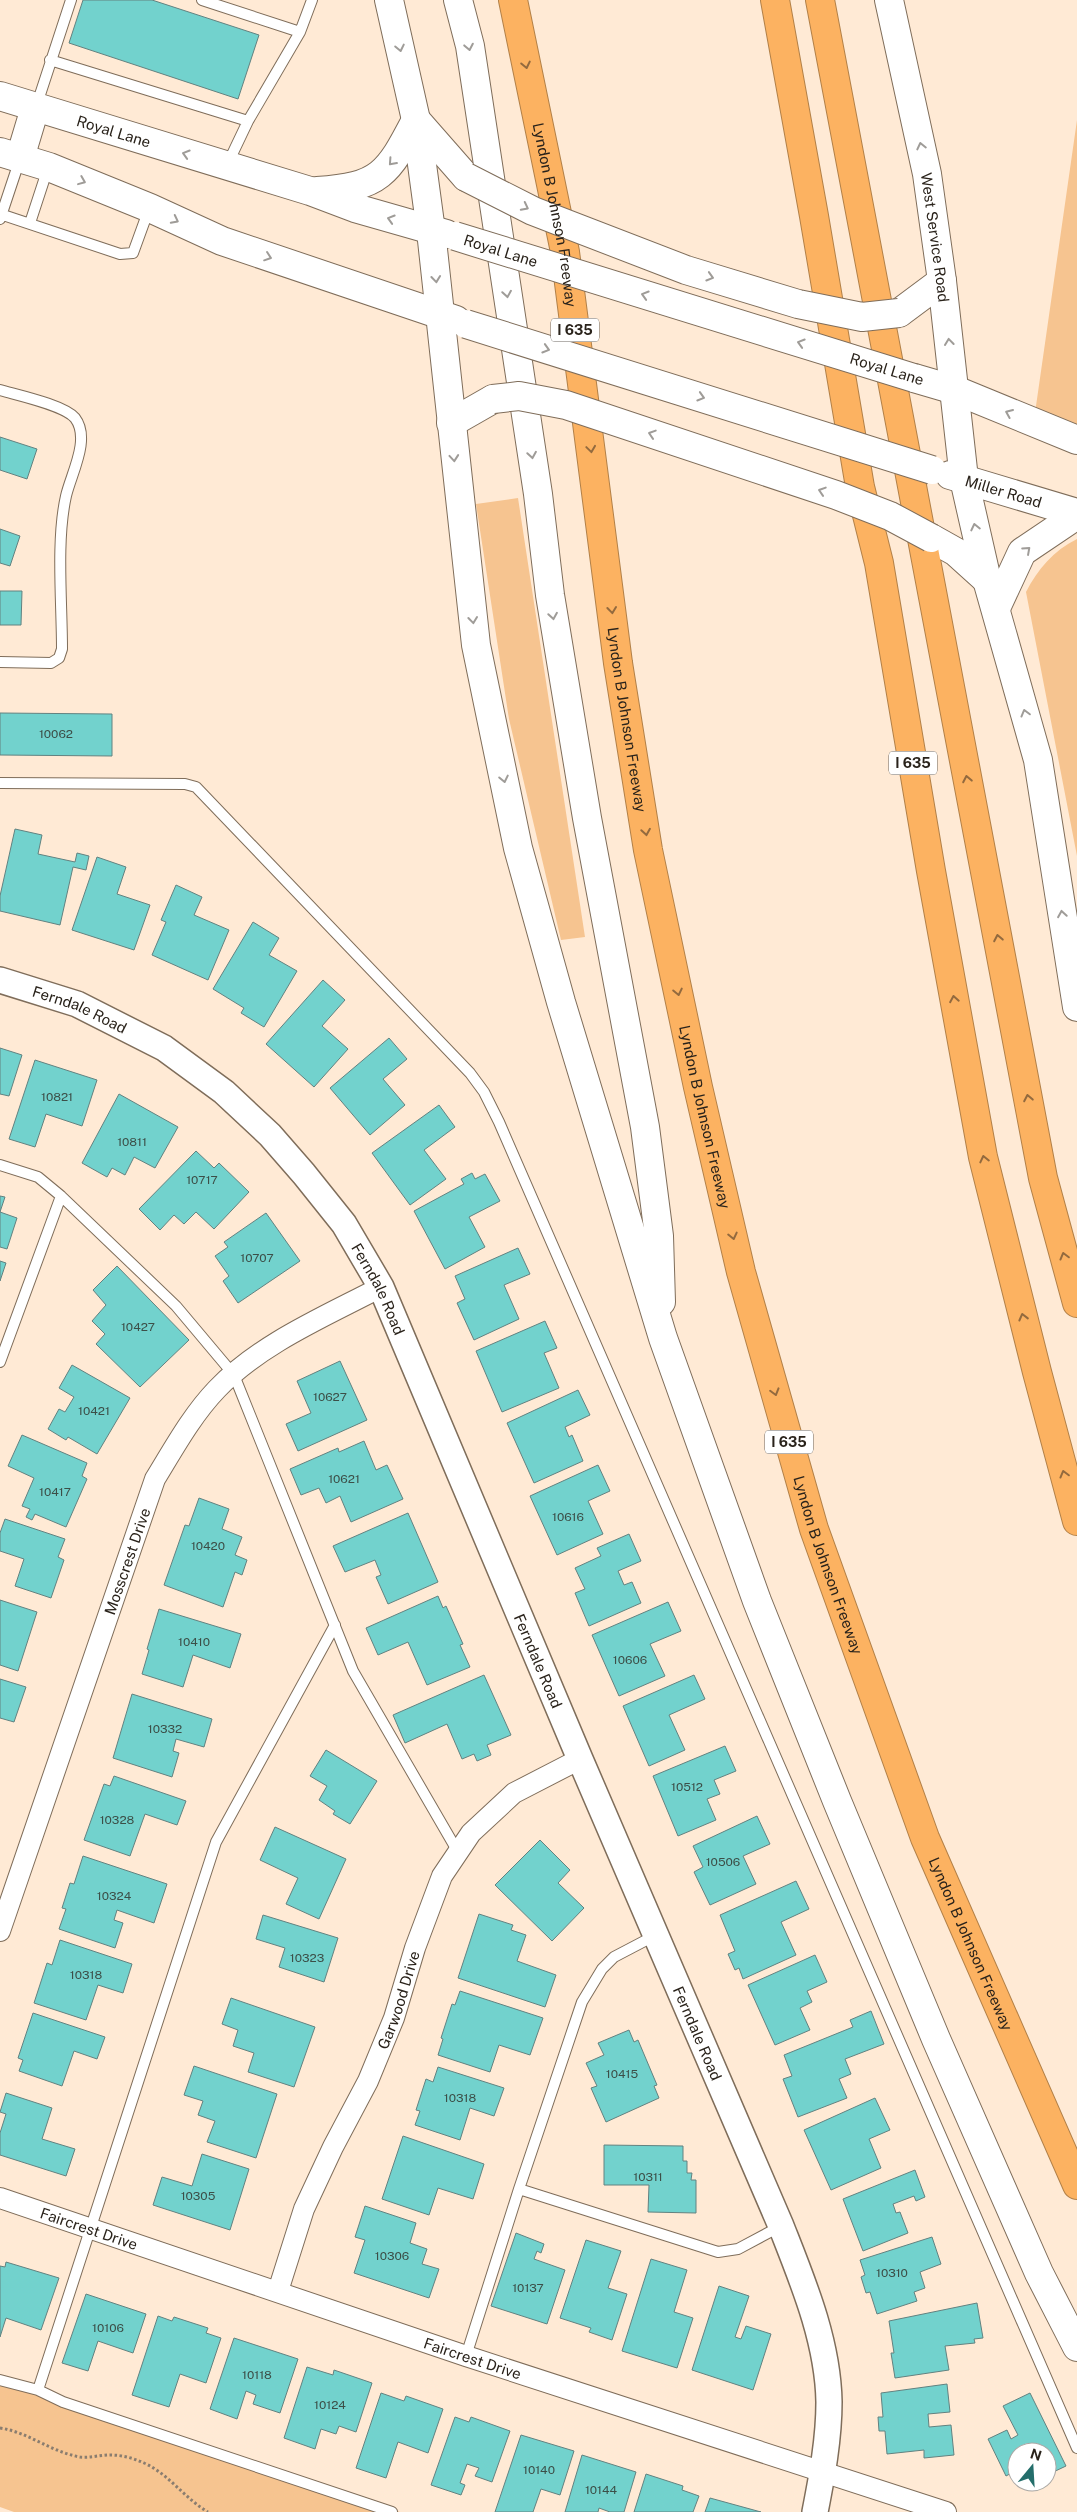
<svg xmlns="http://www.w3.org/2000/svg" width="1077" height="2512" viewBox="0 0 1077 2512" font-family="'Public Sans',sans-serif">
  <style>
    .green { fill: #f6c490 }
    .building { fill: #72d2cd; stroke: #628280 }
    .lines { fill: none; stroke-linecap: round; stroke-linejoin: round }
    .service-casing { stroke: #7f6d5a; stroke-width: 12 }
    .minor-casing { stroke: #7f6d5a; stroke-width: 22 }
    .tertiary-casing { stroke: #7f6d5a; stroke-width: 28 }
    .secondary-casing { stroke: #7f6d5a; stroke-width: 30 }
    .motorway-casing { stroke: #b28048; stroke-width: 30 }
    .path { stroke: #8a7d6f; stroke-width: 3; stroke-dasharray: 2.5 2.5; stroke-linecap: butt }
    .service { stroke: #fff; stroke-width: 10 }
    .minor { stroke: #fff; stroke-width: 20 }
    .tertiary { stroke: #fff; stroke-width: 25 }
    .secondary { stroke: #fff; stroke-width: 28 }
    .motorway { stroke: #fcb261; stroke-width: 28 }
    .secondary-bridge-casing { stroke: #7f6d5a; stroke-width: 30; stroke-linecap: butt }
    .secondary-bridge { stroke: #fff; stroke-width: 28 }
    .oneway { stroke: #9f9c98 }
    .oneway2 { stroke: #936a3e }
    .labels { text-anchor: middle; dominant-baseline: central; stroke-width: 4.5; stroke-linejoin: round; paint-order: stroke }
    .number-label { font-size: 12px; fill: #3c4f48 }
    .shield { fill: #fff; stroke: #6a655f; stroke-width: 1 }
    .shield-label { font-size: 14px; font-weight: bold; fill: #2a231b }
    .street-label { font-size: 15px; fill: #2a231b; stroke: #fff }
  </style>
  <rect width="100%" height="100%" fill="#ffead5"/>
  <path class="green" d="M1077,120V426L1035,413Z
    M518,498L585,937L561,940L509,719L476,504Z
    M1077,539V856L1026,592C1038,569 1053,551 1077,539Z
    M0,2377L400,2512H14L0,2507Z"/>
  <path class="building" d="M83,0H152L259,35L238,99L69,43Z
    M0,437L37,449L27,479L0,470Z
    M0,529L20,536L10,566L0,563Z
    M0,591H22L21,625H0Z
    M0,713L112,714V756L0,755Z
    M15,829L42,835L38,854L75,862L77,853L89,856L86,870L73,867L60,925L0,911V896Z
    M97,857L126,867L117,894L150,905L134,950L72,930Z
    M176,885L202,897L194,915L229,930L208,980L152,955L166,922L161,920Z
    M253,922L279,938L269,955L297,971L264,1027L241,1013L244,1008L213,989Z
    M323,980L345,1000L322,1026L348,1049L314,1087L266,1044Z
    M389,1038L407,1059L383,1079L405,1105L370,1135L330,1088Z
    M0,1048L22,1055L9,1096L0,1094Z
    M35,1060L97,1080L82,1126L46,1114L35,1147L9,1139Z
    M119,1094L178,1127L155,1168L134,1157L125,1175L112,1168L107,1177L82,1163Z
    M439,1105L455,1127L424,1150L446,1179L410,1205L372,1153Z
    M196,1151L214,1168L219,1163L249,1192L214,1229L196,1212L184,1224L174,1215L160,1230L139,1209Z
    M472,1173L475,1179L485,1174L500,1201L469,1217L485,1247L445,1269L414,1211L464,1184L461,1179Z
    M0,1196L5,1197L0,1212Z
    M0,1212L17,1218L7,1249L0,1247Z
    M266,1213L300,1261L238,1303L223,1281L229,1276L215,1256L228,1247L224,1242Z
    M518,1248L530,1274L504,1285L519,1319L474,1340L457,1303L465,1299L455,1276Z
    M0,1261L6,1263L0,1281Z
    M117,1266L189,1340L140,1387L96,1344L105,1334L92,1321L106,1305L93,1290Z
    M545,1321L557,1348L544,1353L559,1388L502,1412L476,1351Z
    M340,1361L367,1420L298,1451L286,1424L311,1413L297,1381Z
    M72,1365L130,1398L97,1454L68,1437L66,1440L48,1429L59,1409L65,1412L74,1397L59,1388Z
    M578,1390L590,1415L565,1427L569,1437L572,1435L583,1461L534,1483L507,1423Z
    M22,1435L87,1463L82,1476L87,1479L66,1527L35,1514L32,1520L26,1517L30,1509L22,1506L34,1478L8,1466Z
    M364,1441L376,1470L387,1465L403,1499L351,1522L340,1496L326,1503L319,1488L301,1495L290,1469L338,1448L339,1452Z
    M598,1465L610,1491L588,1501L603,1534L557,1555L530,1496Z
    M199,1498L229,1509L222,1529L242,1537L235,1555L247,1560L242,1575L235,1572L223,1607L164,1585L185,1525L189,1526Z
    M408,1513L438,1582L388,1604L376,1577L381,1575L375,1560L345,1572L333,1546Z
    M5,1519L65,1539L58,1557L64,1560L51,1598L15,1586L24,1559L0,1551V1533Z
    M629,1534L641,1561L618,1571L624,1585L632,1582L641,1603L589,1626L575,1593L585,1589L575,1568L601,1556L597,1548Z
    M438,1596L443,1608L446,1606L463,1644L460,1645L470,1667L427,1685L408,1642L378,1655L366,1628Z
    M0,1600L37,1612L18,1671L0,1665Z
    M668,1602L681,1631L650,1644L665,1676L619,1696L592,1635Z
    M159,1609L241,1634L230,1668L193,1655L183,1687L142,1674L149,1650L147,1649Z
    M484,1675L511,1735L487,1745L491,1755L477,1761L474,1754L462,1759L447,1724L405,1743L393,1715Z
    M694,1675L705,1699L669,1715L685,1750L649,1766L623,1706Z
    M0,1679L26,1687L14,1722L0,1718Z
    M132,1694L212,1719L204,1747L176,1739L173,1751L179,1753L172,1777L113,1758Z
    M725,1746L736,1771L714,1780L720,1794L707,1799L716,1820L678,1836L653,1776Z
    M326,1750L377,1781L350,1824L333,1814L335,1811L319,1800L327,1786L310,1776Z
    M114,1776L186,1801L177,1825L145,1814L130,1856L84,1840L104,1784L110,1786Z
    M757,1816L770,1844L743,1856L756,1884L710,1905L694,1872L703,1867L693,1846Z
    M275,1827L346,1859L319,1919L286,1904L298,1878L260,1860Z
    M540,1840L570,1870L558,1883L584,1908L552,1941L495,1885Z
    M83,1856L167,1884L154,1923L117,1910L114,1920L123,1923L115,1948L59,1929L66,1909L62,1908L70,1883L74,1884Z
    M796,1881L809,1909L781,1922L796,1955L743,1979L739,1968L735,1970L728,1954L735,1951L720,1915Z
    M479,1914L513,1925L511,1930L526,1935L517,1961L556,1975L545,2007L458,1978Z
    M263,1915L338,1938L324,1982L279,1967L285,1948L256,1939Z
    M60,1940L132,1964L123,1993L98,1985L86,2020L34,2003L47,1963L52,1965Z
    M815,1955L827,1982L807,1991L812,2002L800,2008L810,2030L775,2045L748,1985Z
    M460,1991L543,2018L530,2055L499,2045L490,2072L438,2055L443,2039L441,2038L452,2004L455,2005Z
    M231,1998L315,2027L294,2087L248,2072L254,2053L233,2046L238,2030L222,2024Z
    M871,2011L884,2044L845,2059L851,2074L839,2079L847,2098L798,2117L783,2079L792,2076L784,2055L853,2027L850,2020Z
    M33,2013L105,2037L97,2059L74,2051L62,2086L19,2071L23,2060L18,2058Z
    M629,2030L634,2042L638,2040L657,2085L654,2086L659,2098L606,2122L591,2088L597,2086L586,2063L604,2055L598,2043Z
    M194,2066L277,2094L256,2158L207,2142L215,2121L198,2115L203,2101L184,2095Z
    M438,2067L504,2088L494,2116L470,2108L460,2140L415,2125L420,2111L416,2110L426,2079L433,2082Z
    M6,2093L52,2108L42,2139L75,2149L66,2176L0,2155V2133L6,2114L0,2112Z
    M875,2098L890,2130L869,2139L881,2168L831,2190L804,2130Z
    M403,2136L484,2164L473,2199L438,2188L429,2215L382,2199Z
    M604,2145L683,2146V2161H687V2173H692L691,2180H696V2213L648,2212L649,2185H604Z
    M202,2154L249,2169L230,2230L153,2205L162,2177L192,2186Z
    M915,2170L925,2197L916,2201L914,2196L893,2204L896,2213L900,2212L908,2233L863,2251L843,2199Z
    M365,2206L416,2223L410,2243L427,2249L422,2264L439,2269L429,2298L354,2273L365,2240L355,2237Z
    M516,2233L544,2244L541,2253L537,2251L534,2259L565,2270L547,2324L491,2306Z
    M932,2237L941,2264L920,2272L925,2288L914,2292L917,2301L877,2314L870,2292L866,2293L861,2277L865,2275L860,2260Z
    M586,2240L621,2251L608,2288L627,2294L612,2340L589,2332L591,2328L560,2318Z
    M651,2259L687,2270L674,2312L693,2318L677,2368L622,2351Z
    M6,2262L59,2278L41,2330L6,2318L0,2337V2266L5,2267Z
    M719,2286L749,2296L735,2337L741,2339L746,2326L771,2334L753,2390L692,2370Z
    M86,2294L146,2314L133,2353L98,2341L88,2371L62,2363Z
    M977,2303L983,2338L974,2339L975,2343L945,2346L949,2370L895,2378L891,2353H894L889,2321Z
    M158,2316L172,2321L174,2317L208,2328L206,2333L221,2338L206,2383L180,2374L169,2407L132,2395Z
    M234,2338L298,2359L280,2413L253,2404L256,2395L246,2391L237,2419L210,2409Z
    M307,2367L333,2375L334,2370L372,2383L356,2432L339,2426L336,2434L321,2429L315,2449L284,2438Z
    M947,2384L950,2412L928,2414L929,2427L951,2425L954,2455L924,2458V2450L887,2454L885,2431H879L878,2417H883L881,2393Z
    M381,2393L404,2401L406,2396L443,2409L428,2453L398,2442L386,2478L356,2468Z
    M1030,2393L1066,2466L1047,2475V2452H1017V2470L1006,2476L988,2439L1007,2430L1011,2439L1018,2435L1003,2406Z
    M455,2417L469,2422L471,2417L510,2431L492,2482L475,2476L479,2468L467,2464L460,2483L465,2485L461,2495L431,2485Z
    M521,2435L574,2451L560,2495L541,2489L533,2512H495Z
    M582,2455L636,2472L624,2512H610L599,2508L598,2512H565Z
    M646,2474L683,2486L682,2490L699,2496L693,2512H634Z
    M710,2498L761,2512H705Z"/>
  <g class="lines">
    <g class="service-casing">
      <path id="service" d="M202,0L300,32
        M50,60L248,121
        M36,107L71,0
        M228,163L248,121L300,32L312,0
        M0,214L120,254L133,253L149,209
        M0,219L20,159
        M30,223L48,168
        M0,390C17,395 64,405 75,418C91,439 71,474 66,496C56,540 62,602 62,649L59,658L51,663L0,662
        M0,783L185,784L196,787L470,1073L484,1092L499,1122L1077,2448
        M0,1165L38,1177L61,1196L176,1306L234,1375L353,1671L458,1852
        M0,1362L61,1196
        M519,2189L718,2252L738,2249L781,2226
        M466,2356L519,2189L582,2002L602,1969L614,1957L656,1935
        M0,2380L38,2390L216,1842L335,1625
        M38,2390L63,2402L392,2512"/>
    </g>
    <g class="minor-casing">
      <g id="minor">
        <path id="s1" d="M0,1931L155,1479C174,1448 192,1415 217,1389C261,1343 326,1316 381,1287"/>
        <path id="s2" d="M0,2198L466,2356L946,2512"/>
        <path id="s3" d="M278,2291L304,2209L333,2147L368,2081L394,2018L415,1948L442,1876L471,1833L514,1793L580,1759"/>
      </g>
    </g>
    <g class="tertiary-casing">
      <g id="tertiary">
        <path id="s4" d="M0,980L77,1004L164,1048L224,1092L270,1135L304,1174L344,1224L381,1287L580,1759L781,2226C803,2282 828,2341 829,2402C829,2439 822,2476 815,2512"/>
      </g>
    </g>
    <g class="secondary-casing">
      <g id="secondary">
        <path d="M389,0L416,120L431,231L476,645L518,848L561,1002L663,1338L757,1601L837,1801L936,2039L1039,2273L1077,2347"/>
        <path d="M458,0L470,46L538,494L550,595L587,818L645,1127L659,1236L661,1302"/>
        <path id="s5" d="M889,0L927,174L942,281L964,479L987,580L1038,760L1077,1007"/>
        <path id="s6" d="M0,96L310,191L355,208L446,234"/>
        <path d="M0,152L49,167L150,208L222,241L456,320"/>
        <path d="M20,158L35,108"/>
        <path d="M317,191C380,187 388,174 416,120L466,177"/>
        <path d="M899,313L942,281"/>
        <path d="M914,378L955,390L1077,440"/>
        <path d="M451,423L493,399"/>
        <path id="s7" d="M950,475L1077,513"/>
        <path d="M931,538L956,552L987,580"/>
        <path d="M996,608L1022,552L1077,515"/>
      </g>
    </g>
    <g class="motorway-casing">
      <g id="motorway">
        <path id="s8" d="M513,0L565,252L618,663L648,850L698,1087L741,1272L814,1529L925,1838L1077,2185"/>
        <path d="M775,0L814,216L860,487L879,563L931,871L983,1157L1037,1372L1077,1521"/>
        <path d="M820,0L1043,1178L1077,1303"/>
      </g>
    </g>
    <path class="path" d="M0,2428C28,2432 51,2452 80,2457C90,2458 100,2455 110,2455C122,2455 133,2458 144,2463C169,2474 184,2498 208,2512"/>
    <use href="#service" class="service"/>
    <use href="#minor" class="minor"/>
    <use href="#tertiary" class="tertiary"/>
    <use href="#secondary" class="secondary"/>
    <use href="#motorway" class="motorway"/>
    <g class="secondary-bridge-casing">
      <g id="secondary-bridge">
        <path d="M466,177L533,211L686,270L798,304L862,317L899,313"/>
        <path id="s9" d="M455,236L914,378"/>
        <path d="M466,324L932,470"/>
        <path d="M493,399L519,396L566,405L836,495L890,516L931,538"/>
      </g>
    </g>
    <use href="#secondary-bridge" class="secondary-bridge"/>
  </g>
  <defs><path id="oneway-chevron" d="M-2-3.5L2.5 0L-2 3.5" fill="none" stroke-width="1.6" stroke-linecap="round" stroke-linejoin="round" transform="scale(1.25)"/></defs>
  <g class="oneway">
    <use href="#oneway-chevron" transform="translate(469 47) rotate(79)"/>
    <use href="#oneway-chevron" transform="translate(400 48) rotate(78)"/>
    <use href="#oneway-chevron" transform="translate(921 146) rotate(-103)"/>
    <use href="#oneway-chevron" transform="translate(186 154) rotate(-163)"/>
    <use href="#oneway-chevron" transform="translate(392 162) rotate(132)"/>
    <use href="#oneway-chevron" transform="translate(82 181) rotate(22)"/>
    <use href="#oneway-chevron" transform="translate(525 207) rotate(27)"/>
    <use href="#oneway-chevron" transform="translate(391 219) rotate(-163)"/>
    <use href="#oneway-chevron" transform="translate(175 220) rotate(27)"/>
    <use href="#oneway-chevron" transform="translate(268 257) rotate(19)"/>
    <use href="#oneway-chevron" transform="translate(710 277) rotate(17)"/>
    <use href="#oneway-chevron" transform="translate(436 279) rotate(84)"/>
    <use href="#oneway-chevron" transform="translate(507 294) rotate(81)"/>
    <use href="#oneway-chevron" transform="translate(645 295) rotate(-163)"/>
    <use href="#oneway-chevron" transform="translate(949 342) rotate(-97)"/>
    <use href="#oneway-chevron" transform="translate(801 343) rotate(-163)"/>
    <use href="#oneway-chevron" transform="translate(546 349) rotate(17)"/>
    <use href="#oneway-chevron" transform="translate(701 397) rotate(17)"/>
    <use href="#oneway-chevron" transform="translate(1009 413) rotate(-157)"/>
    <use href="#oneway-chevron" transform="translate(652 434) rotate(-162)"/>
    <use href="#oneway-chevron" transform="translate(532 455) rotate(81)"/>
    <use href="#oneway-chevron" transform="translate(454 458) rotate(85)"/>
    <use href="#oneway-chevron" transform="translate(822 491) rotate(-162)"/>
    <use href="#oneway-chevron" transform="translate(975 527) rotate(-103)"/>
    <use href="#oneway-chevron" transform="translate(1027 550) rotate(-42)"/>
    <use href="#oneway-chevron" transform="translate(553 616) rotate(81)"/>
    <use href="#oneway-chevron" transform="translate(473 620) rotate(83)"/>
    <use href="#oneway-chevron" transform="translate(1025 713) rotate(-105)"/>
    <use href="#oneway-chevron" transform="translate(504 779) rotate(78)"/>
    <use href="#oneway-chevron" transform="translate(1062 914) rotate(-99)"/>
  </g>
  <g class="oneway2">
    <use href="#oneway-chevron" transform="translate(526 65) rotate(78)"/>
    <use href="#oneway-chevron" transform="translate(591 449) rotate(82)"/>
    <use href="#oneway-chevron" transform="translate(612 610) rotate(83)"/>
    <use href="#oneway-chevron" transform="translate(967 779) rotate(-101)"/>
    <use href="#oneway-chevron" transform="translate(646 832) rotate(81)"/>
    <use href="#oneway-chevron" transform="translate(998 938) rotate(-101)"/>
    <use href="#oneway-chevron" transform="translate(678 992) rotate(78)"/>
    <use href="#oneway-chevron" transform="translate(954 999) rotate(-100)"/>
    <use href="#oneway-chevron" transform="translate(1028 1098) rotate(-101)"/>
    <use href="#oneway-chevron" transform="translate(984 1159) rotate(-103)"/>
    <use href="#oneway-chevron" transform="translate(733 1236) rotate(77)"/>
    <use href="#oneway-chevron" transform="translate(1064 1256) rotate(-105)"/>
    <use href="#oneway-chevron" transform="translate(1023 1317) rotate(-104)"/>
    <use href="#oneway-chevron" transform="translate(775 1392) rotate(74)"/>
    <use href="#oneway-chevron" transform="translate(1064 1474) rotate(-105)"/>
  </g>
  <g class="labels">
    <g class="number-label">
      <text x="56" y="734">10062</text>
      <text x="57" y="1097">10821</text>
      <text x="132" y="1142">10811</text>
      <text x="202" y="1180">10717</text>
      <text x="257" y="1258">10707</text>
      <text x="138" y="1327">10427</text>
      <text x="330" y="1397">10627</text>
      <text x="94" y="1411">10421</text>
      <text x="344" y="1479">10621</text>
      <text x="55" y="1492">10417</text>
      <text x="568" y="1517">10616</text>
      <text x="208" y="1546">10420</text>
      <text x="194" y="1642">10410</text>
      <text x="630" y="1660">10606</text>
      <text x="165" y="1729">10332</text>
      <text x="687" y="1787">10512</text>
      <text x="117" y="1820">10328</text>
      <text x="723" y="1862">10506</text>
      <text x="114" y="1896">10324</text>
      <text x="307" y="1958">10323</text>
      <text x="86" y="1975">10318</text>
      <text x="622" y="2074">10415</text>
      <text x="460" y="2098">10318</text>
      <text x="648" y="2177">10311</text>
      <text x="198" y="2196">10305</text>
      <text x="392" y="2256">10306</text>
      <text x="892" y="2273">10310</text>
      <text x="528" y="2288">10137</text>
      <text x="108" y="2328">10106</text>
      <text x="257" y="2375">10118</text>
      <text x="330" y="2405">10124</text>
      <text x="539" y="2470">10140</text>
      <text x="601" y="2490">10144</text>
    </g>
    <g class="shield">
      <rect x="551" y="318.5" width="48" height="23" rx="4"/>
      <rect x="889" y="751.5" width="48" height="23" rx="4"/>
      <rect x="765" y="1430.5" width="48" height="23" rx="4"/>
    </g>
    <g class="shield-label">
      <text x="575" y="330">I 635</text>
      <text x="913" y="763">I 635</text>
      <text x="789" y="1442">I 635</text>
    </g>
    <g class="street-label">
      <text stroke="none"><textPath href="#s6" startOffset="119">Royal Lane</textPath></text>
      <text stroke="none"><textPath href="#s8" startOffset="219">Lyndon B Johnson Freeway</textPath></text>
      <text stroke="none"><textPath href="#s5" startOffset="242">West Service Road</textPath></text>
      <text stroke="none"><textPath href="#s9" startOffset="48">Royal Lane</textPath></text>
      <text transform="translate(887 369) rotate(17)">Royal Lane</text>
      <text stroke="none"><textPath href="#s7" startOffset="56">Miller Road</textPath></text>
      <text stroke="none"><textPath href="#s8" startOffset="729">Lyndon B Johnson Freeway</textPath></text>
      <text stroke="none"><textPath href="#s4" startOffset="85">Ferndale Road</textPath></text>
      <text stroke="none"><textPath href="#s8" startOffset="1134">Lyndon B Johnson Freeway</textPath></text>
      <text stroke="none"><textPath href="#s4" startOffset="505">Ferndale Road</textPath></text>
      <text stroke="none"><textPath href="#s1" startOffset="391">Mosscrest Drive</textPath></text>
      <text stroke="none"><textPath href="#s8" startOffset="1599">Lyndon B Johnson Freeway</textPath></text>
      <text stroke="none"><textPath href="#s4" startOffset="910">Ferndale Road</textPath></text>
      <text stroke="none"><textPath href="#s8" startOffset="2004">Lyndon B Johnson Freeway</textPath></text>
      <text stroke="none"><textPath href="#s3" startOffset="316">Garwood Drive</textPath></text>
      <text stroke="none"><textPath href="#s4" startOffset="1315">Ferndale Road</textPath></text>
      <text stroke="none"><textPath href="#s2" startOffset="94">Faircrest Drive</textPath></text>
      <text stroke="none"><textPath href="#s2" startOffset="499">Faircrest Drive</textPath></text>
    </g>
  </g>
  <g transform="translate(1032 2467) rotate(18)"><circle r="24" fill="#ffffff" stroke="#aaa7a4"/>
  <path d="M0-4L9 19L0 12L-9 19Z" fill="#246e6b"/>
  <text y="-8" font-size="14" font-weight="bold" text-anchor="middle" fill="#2a231b">N</text>
  </g>
</svg>
